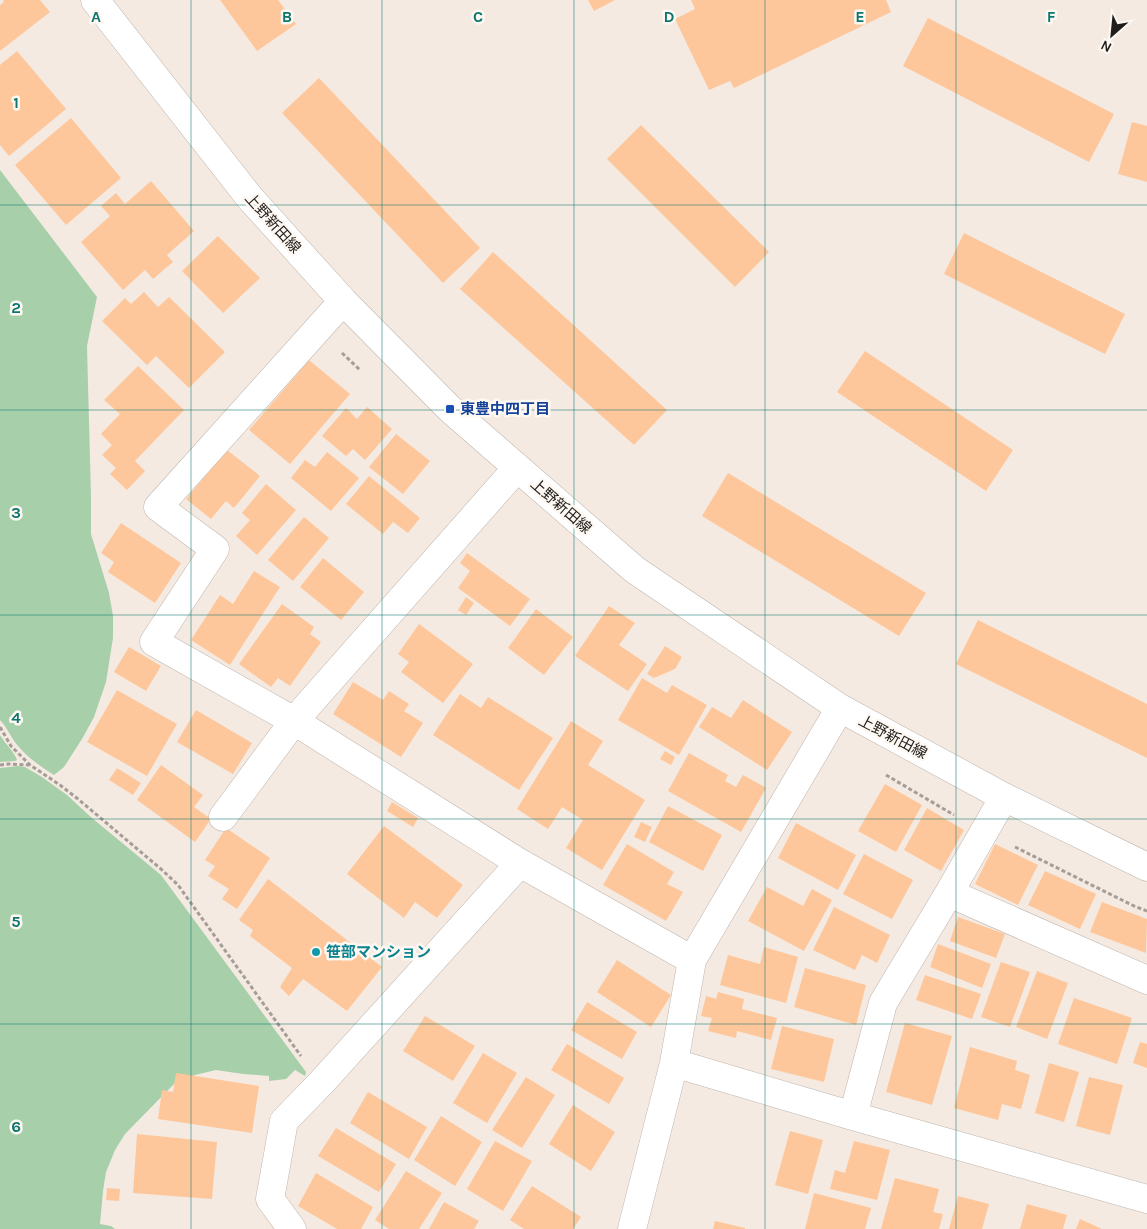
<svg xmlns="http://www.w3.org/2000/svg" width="1147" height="1229" viewBox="0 0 1147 1229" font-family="Karla,'Noto Sans JP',sans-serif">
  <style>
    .green { fill: #a7d0aa }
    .building { fill: #fec79b }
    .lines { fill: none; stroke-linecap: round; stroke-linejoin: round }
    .minor-casing { stroke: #bfb5ad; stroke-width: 29 }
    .path { stroke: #a59d97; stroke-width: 3; stroke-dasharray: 4 2.5; stroke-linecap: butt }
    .minor { stroke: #fff; stroke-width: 28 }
    .grid { fill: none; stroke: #0f766e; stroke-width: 1; stroke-opacity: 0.55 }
    .transit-dot { fill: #1a4fb4; stroke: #fef8f3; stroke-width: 2 }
    .culture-dot { fill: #0f9aa8; stroke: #fef8f3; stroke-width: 2 }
    .labels { text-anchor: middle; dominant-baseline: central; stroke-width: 5; stroke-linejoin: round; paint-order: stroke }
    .street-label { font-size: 15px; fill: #201d1a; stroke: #fef8f3 }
    .transit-label { font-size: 15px; font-weight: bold; fill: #164399; stroke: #fef8f3; text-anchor: start }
    .culture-label { font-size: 15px; font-weight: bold; fill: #0d838f; stroke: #fef8f3; text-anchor: start }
    .grid-label { font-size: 16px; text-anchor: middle; font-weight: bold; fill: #0f766e; stroke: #fef8f3; stroke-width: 5; stroke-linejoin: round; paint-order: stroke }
  </style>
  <rect width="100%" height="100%" fill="#f4eae1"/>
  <path class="green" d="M0,170L97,297L87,346L91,497V534L109,593L113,616V638L106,682L94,717L82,739L64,767L54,775C42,767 29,759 19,747C11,739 8,728 0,720Z
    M0,735C4,742 15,753 17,760L15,761L0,762Z
    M18,766L25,767L42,777L67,795L92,818L161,875L306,1072L305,1076L295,1070L286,1079L269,1081V1076L243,1074L216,1070L195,1075L174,1084L125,1134L115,1150L106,1172L103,1191L100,1224L111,1226L115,1229H0V768Z"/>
  <path class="building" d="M3,0H40L50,12L0,51V5L4,2Z
    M220,0H278L296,24L257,51Z
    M588,0H615L594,11Z
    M691,0H886L891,12L734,88L730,81L709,90L675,19L695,9Z
    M928,18L1114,114L1089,162L903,66Z
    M17,51L66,109L9,156L0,145V65Z
    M319,78L480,248L443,283L282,113Z
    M71,118L121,178L66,225L15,165Z
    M1132,122L1147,126V182L1118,174Z
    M641,125L769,252L735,287L607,159Z
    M151,181L194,231L167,255L173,262L153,279L145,270L123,290L81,242L110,216L101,206L116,193L125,204Z
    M964,233L1125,314L1105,354L944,274Z
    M218,236L260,278L223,313L182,271Z
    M493,252L667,410L634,445L460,289Z
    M144,292L158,307L169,297L225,352L189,388L156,356L147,365L102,321L125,298L131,304Z
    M865,351L1013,450L986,491L837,392Z
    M309,360L350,394L290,464L249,430Z
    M138,366L184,410L135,461L145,471L127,490L110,474L116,468L102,455L112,445L101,434L120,414L104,400Z
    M367,407L392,429L365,460L353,449L346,456L322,436L346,408L357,419Z
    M396,434L430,461L403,494L369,467Z
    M227,450L260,476L234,508L226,501L211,519L186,499Z
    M327,452L359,478L331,511L291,478L305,460L315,467Z
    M728,473L926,593L899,636L702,516Z
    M369,476L420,518L408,533L393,522L383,534L346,504Z
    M266,484L296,510L257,555L236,536L250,520L242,513Z
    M304,517L329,538L293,581L268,560Z
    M121,523L181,563L155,603L108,572L114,562L101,553Z
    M467,553L530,599L510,626L458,588L470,571L460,563Z
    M323,558L364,592L341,620L300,587Z
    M254,571L280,587L230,665L191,640L220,595L233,604Z
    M466,597L474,603L466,615L458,610Z
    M282,604L314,627L310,634L321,642L290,686L278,678L271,687L239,664Z
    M609,606L635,623L619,645L647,664L628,691L575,656Z
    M536,609L573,637L544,675L508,648Z
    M978,620L1147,704V758L956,664Z
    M419,624L473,664L443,703L401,672L409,662L398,654Z
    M665,646L682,657L675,669L654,678L647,674Z
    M129,647L161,666L146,691L114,672Z
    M642,678L667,693L672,685L707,705L679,755L618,720Z
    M353,682L383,700L389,691L409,704L404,711L423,723L401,757L333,714Z
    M117,690L177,724L147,776L87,742Z
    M460,694L481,708L488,697L553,738L519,790L433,735Z
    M743,700L792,732L767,770L699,727L712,707L731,718Z
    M196,710L252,743L233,774L177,742Z
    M571,721L603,741L588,765L645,800L602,870L566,848L583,820L562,807L548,829L517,809Z
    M665,751L675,757L671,765L660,759Z
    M689,753L728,775L725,781L736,787L743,775L766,788L741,832L668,791Z
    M161,765L203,795L194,807L211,819L195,842L137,800Z
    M117,768L141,783L133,795L109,780Z
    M885,784L922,805L896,852L858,831Z
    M392,802L418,818L413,827L387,811Z
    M668,806L722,835L703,871L649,842Z
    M927,808L964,830L941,871L904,850Z
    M641,822L652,827L645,842L634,837Z
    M796,823L856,855L838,890L778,858Z
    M384,826L463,885L437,918L415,902L404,918L347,874Z
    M226,828L270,858L237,909L222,899L229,889L208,876L215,866L205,860Z
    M627,844L674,872L667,884L683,892L666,921L603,885Z
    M995,844L1038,865L1018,905L975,884Z
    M864,854L913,880L892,919L843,894Z
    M1045,871L1096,894L1080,929L1028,905Z
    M268,879L382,967L347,1011L303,979L289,996L280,987L292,968L250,936L253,930L239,920Z
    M767,887L803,906L812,889L832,900L804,951L748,921Z
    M1102,902L1147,919L1146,953L1090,932Z
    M834,907L890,935L877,963L862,955L855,970L813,950Z
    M958,917L1005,934L996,958L950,941Z
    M938,944L991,964L982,988L930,967Z
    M764,947L798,957L786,1003L720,985L728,955L760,964Z
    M617,960L671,995L651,1027L597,992Z
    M1001,962L1030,972L1010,1027L981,1017Z
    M805,968L866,985L856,1025L794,1007Z
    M1037,971L1068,983L1047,1039L1016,1027Z
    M925,975L981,994L972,1019L916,1000Z
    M718,992L744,999L742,1009L777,1018L771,1040L737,1031L736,1038L708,1031L712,1018L701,1016L706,996L716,999Z
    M1074,998L1132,1018L1117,1064L1058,1044Z
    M587,1002L637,1032L622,1059L571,1030Z
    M425,1016L475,1046L453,1081L403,1051Z
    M905,1023L952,1036L932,1105L886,1092Z
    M782,1026L834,1039L824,1082L771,1069Z
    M1140,1042L1147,1044V1068L1133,1063Z
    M567,1044L624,1078L609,1104L551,1070Z
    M970,1047L1017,1061L1015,1070L1030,1075L1021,1109L1002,1104L998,1120L954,1108Z
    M483,1053L517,1073L487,1123L453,1103Z
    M1049,1063L1079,1072L1064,1122L1035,1113Z
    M176,1073L259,1086L252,1133L158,1119L162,1090L173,1092Z
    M526,1077L555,1095L522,1148L492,1130Z
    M1089,1077L1123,1085L1110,1135L1076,1126Z
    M368,1092L427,1127L409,1159L350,1123Z
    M573,1105L615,1132L591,1171L549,1144Z
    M441,1116L482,1142L455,1186L414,1160Z
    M336,1128L396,1164L379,1192L318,1156Z
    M790,1131L823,1140L808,1194L775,1185Z
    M137,1134L217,1142L212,1199L133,1193Z
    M495,1141L532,1161L503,1211L467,1189Z
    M854,1141L890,1150L877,1200L830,1189L835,1170L845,1173Z
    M406,1171L442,1193L419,1229H389L375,1220Z
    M316,1173L373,1207L361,1229H337L298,1206Z
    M895,1178L939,1189L933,1212L943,1214L939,1229H881Z
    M532,1186L581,1217L573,1229H524L510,1220Z
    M107,1188L120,1189L119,1201L106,1200Z
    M814,1193L871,1208L865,1229H805Z
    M958,1196L989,1204L982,1229H949Z
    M444,1202L479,1221L474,1229H429Z
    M1027,1204L1067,1215L1063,1229H1020Z
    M1080,1219L1102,1229H1076Z
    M715,1221L745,1228V1229H713Z"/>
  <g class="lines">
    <g class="minor-casing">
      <path id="minor" d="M95,0L250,198L343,301L450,409L635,570L840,708L1004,797L1147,867
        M343,301L158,507L215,549L154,642L294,721L520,863L692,960
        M223,817L294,721L517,468
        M949,893L1147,980
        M674,1063L853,1116L1147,1199
        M853,1116L883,1003L949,893L1004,797
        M292,1229L270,1199L284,1121L321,1083L520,863
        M632,1229L674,1063L692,960L840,708"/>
    </g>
    <path class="path" d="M342,353L360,370
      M0,727L11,746L30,765L60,785L78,799L161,869L178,885L301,1056
      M0,765L9,764L29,765
      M886,775L954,815
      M1015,847L1134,906L1147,911"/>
    <use href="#minor" class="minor"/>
  </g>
  <path class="grid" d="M191,0V1229M382,0V1229M574,0V1229M765,0V1229M956,0V1229M0,205H1147M0,410H1147M0,615H1147M0,819H1147M0,1024H1147"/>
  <rect class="transit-dot" x="445" y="404" width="10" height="10" rx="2.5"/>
  <circle class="culture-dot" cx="316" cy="952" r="5"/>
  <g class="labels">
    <g class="street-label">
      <text transform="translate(273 223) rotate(48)">上野新田線</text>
      <text transform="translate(561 506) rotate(41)">上野新田線</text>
      <text transform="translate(893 737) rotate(28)">上野新田線</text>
    </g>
    <g class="transit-label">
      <text x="460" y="409">東豊中四丁目</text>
    </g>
    <g class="culture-label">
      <text x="326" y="952">笹部マンション</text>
    </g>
  </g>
  <g class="grid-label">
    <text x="96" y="22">A</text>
    <text x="287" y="22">B</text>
    <text x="478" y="22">C</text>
    <text x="669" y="22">D</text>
    <text x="860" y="22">E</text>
    <text x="1051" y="22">F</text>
    <text x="16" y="108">1</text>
    <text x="16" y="313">2</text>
    <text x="16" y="518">3</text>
    <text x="16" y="723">4</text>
    <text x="16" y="927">5</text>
    <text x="16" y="1132">6</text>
  </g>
  <g transform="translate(1112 35) rotate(207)" stroke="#fef8f3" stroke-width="4" paint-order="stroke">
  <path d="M0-4L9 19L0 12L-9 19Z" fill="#201d1a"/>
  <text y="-8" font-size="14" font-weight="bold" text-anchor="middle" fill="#201d1a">N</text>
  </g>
</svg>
